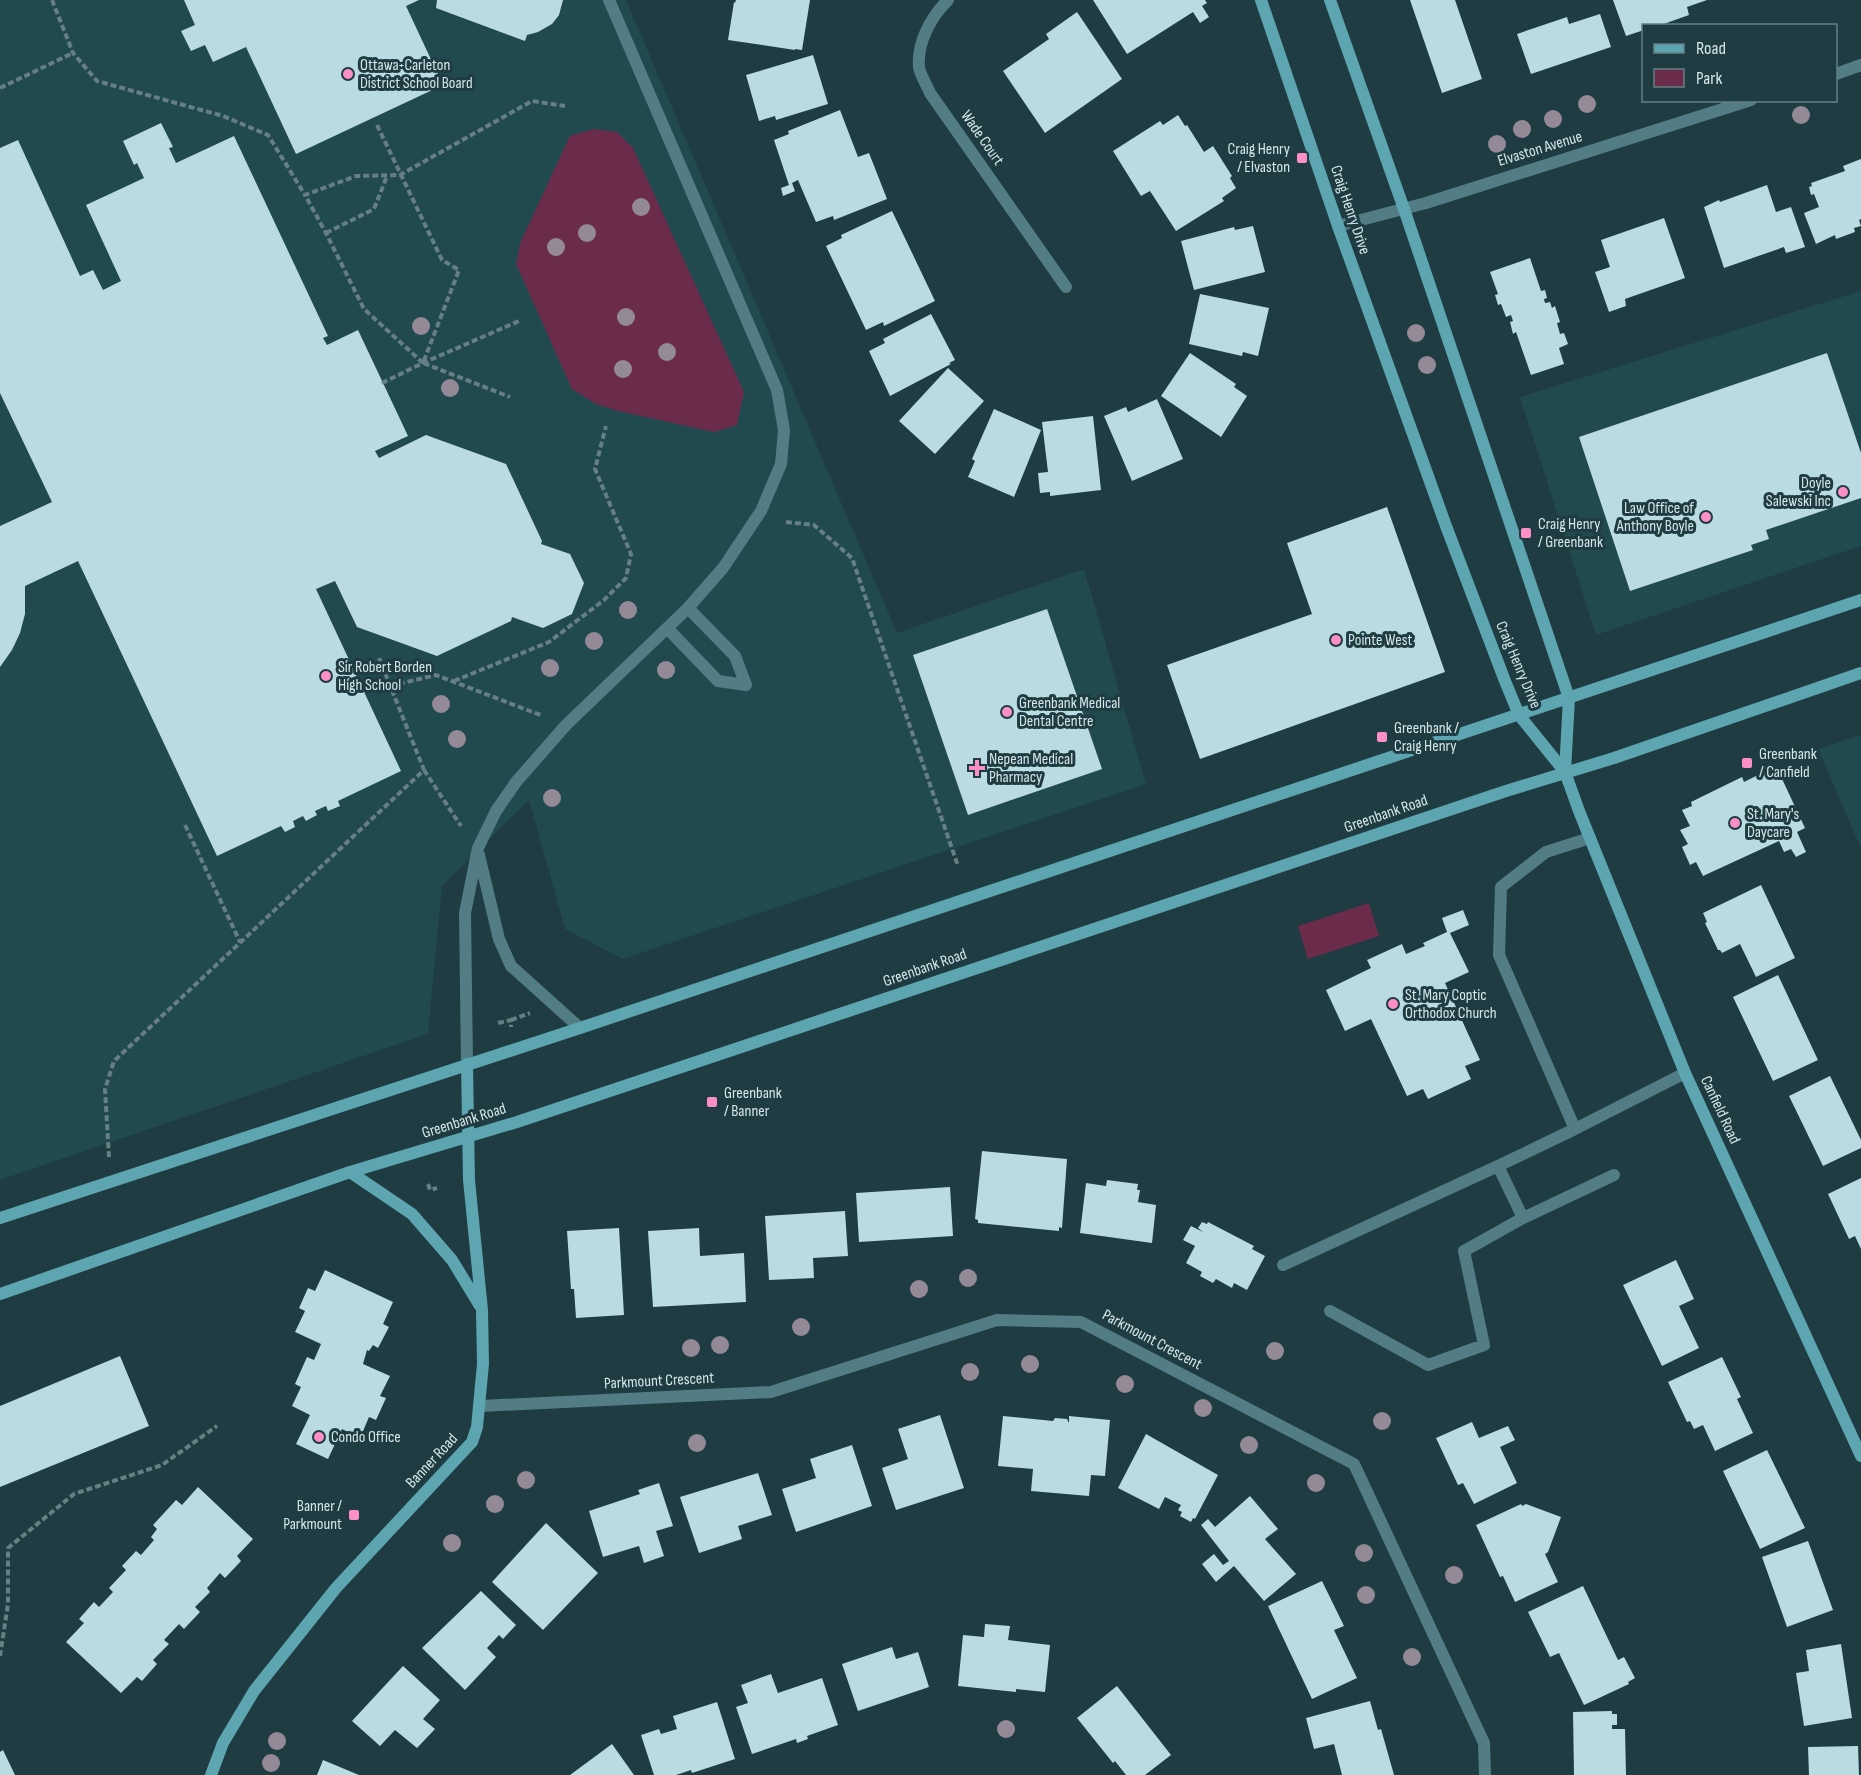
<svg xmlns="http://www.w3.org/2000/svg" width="1861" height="1775" viewBox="0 0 1861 1775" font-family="'Sofia Sans Condensed',sans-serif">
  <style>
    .built { fill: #214a4f }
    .green { fill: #6b2c4c }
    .building { fill: #badbe1 }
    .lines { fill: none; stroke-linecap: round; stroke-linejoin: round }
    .path { stroke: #667f83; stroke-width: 4; stroke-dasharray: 6 3; stroke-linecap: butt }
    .lane { stroke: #527d84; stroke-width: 12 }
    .street { stroke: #527d84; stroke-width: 12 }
    .secondary { stroke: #5da5b0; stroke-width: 12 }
    .tree { fill: #948996 }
    .poi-dot { fill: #fc8fc3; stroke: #1e3c41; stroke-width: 2 }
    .labels { text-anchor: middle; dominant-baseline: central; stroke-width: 6; stroke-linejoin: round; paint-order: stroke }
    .poi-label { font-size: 16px; fill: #d5e6e8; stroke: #1e3c41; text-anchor: start }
    .street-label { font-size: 16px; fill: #d5e6e8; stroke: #1e3c41 }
  </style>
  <rect width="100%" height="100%" fill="#1e3c41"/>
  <path class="built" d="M0,0H626L897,633L1084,569L1146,784L623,959L565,929L529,800L442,886L428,1034L0,1180Z
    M1861,291V546L1596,635L1520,397Z
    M1861,735V848L1818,749Z"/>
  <path class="green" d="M593,129L617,132L633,148L744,392L737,425L714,432L618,411L596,404L572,389L516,264L521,241L570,136Z
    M1369,903L1379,936L1308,959L1298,926Z"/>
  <path class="building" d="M184,0H419L406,6L443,85L296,154L246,47L213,62L205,45L191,51L181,31L195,25Z
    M437,0H563L559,15L552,24L538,32L527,35L525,41L436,8Z
    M736,0H810L802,50L795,49V50L728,40L734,2L735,3Z
    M1093,0H1205L1207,3L1202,6L1209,17L1200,23L1193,12L1127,54Z
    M1410,0H1455L1482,79L1442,93Z
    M1613,0H1707L1687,7L1689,15L1658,26H1644V30L1626,36Z
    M1077,12L1122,79L1045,133L1003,71L1049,39L1046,34Z
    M1600,14L1611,47L1531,74L1517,34L1567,17L1569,24Z
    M813,55L828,104L776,120L775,116L759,121L746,75Z
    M840,110L858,157L869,153L887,199L834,220L833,216L816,222L798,180L792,183L795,191L783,196L781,188L789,185L774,140L789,134L788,131Z
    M1178,115L1185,126L1187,125L1204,152L1213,146L1232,176L1230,178L1236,188L1222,198L1224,201L1176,231L1150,191L1141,196L1113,151L1160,121L1163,125Z
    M161,123L173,147L169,148L176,163L234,136L328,336L323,338L327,345L358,330L408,436L375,451L379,458L426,435L506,464L542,541L541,544L570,554L584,583L572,614L543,628L512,617L511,621L437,656L357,627L335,581L316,589L401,771L338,801L340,806L328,811L326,806L315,811L317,815L306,821L303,816L293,821L295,827L285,832L281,826L217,856L78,561L25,586V614L20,633L12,650L0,667V526L52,502L0,393V148L18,140L80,276L93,270L103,290L121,281L86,205L144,178L137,163L134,165L123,141Z
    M1861,159V219L1859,220L1861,226L1854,228L1855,232L1836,239L1835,235L1816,244L1804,213L1819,207L1814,194L1811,195L1809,187L1812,186L1811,183L1845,171L1843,166Z
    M1767,185L1776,212L1791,207L1805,247L1786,253L1784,247L1724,268L1704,207L1719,200L1720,202Z
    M892,211L935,301L884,326L883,322L866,330L826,246L842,238L841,235Z
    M1664,218L1685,278L1625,299L1626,306L1609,312L1595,272L1610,267L1601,240Z
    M1253,226L1265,272L1194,290L1181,241L1234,227L1235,230Z
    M1530,258L1541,291L1545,290L1547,298L1544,299L1545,303L1550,302L1552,308L1555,306L1560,322L1557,323L1560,334L1564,333L1568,344L1559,348L1564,364L1531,375L1516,332L1513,334L1510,322L1513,321L1511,315L1506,317L1501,304L1498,305L1495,295L1498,294L1490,272Z
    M1200,294L1269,308L1258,356L1243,352L1242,356L1189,344Z
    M931,314L955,360L949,363L951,364L890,396L869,351L885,343L883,339Z
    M1190,353L1236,384L1234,387L1247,396L1221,437L1161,396Z
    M1827,353L1861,453V498L1766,530L1769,539L1751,545L1753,550L1630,591L1579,437Z
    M948,368L984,401L935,454L899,421Z
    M1157,399L1183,459L1132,481L1104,416L1126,407L1128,412Z
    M994,409L1041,430L1014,497L968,477L975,461L972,459Z
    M1093,416L1101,490L1050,496V492L1040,493L1038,473L1048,472L1042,422Z
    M1387,507L1445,672L1200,759L1167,665L1312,614L1287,543Z
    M1047,609L1102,769L968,815L913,655Z
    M1776,766L1805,828L1797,832L1806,852L1796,857L1791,849L1784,852L1779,841L1703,876L1696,862L1690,865L1682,847L1688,844L1680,830L1690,826L1682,810L1692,806L1691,802L1742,777L1744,782Z
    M1761,885L1795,958L1756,977L1740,944L1722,953L1720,950H1718L1705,923L1707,922L1703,913Z
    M1463,910L1469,925L1450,933L1469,972L1445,983L1480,1060L1465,1066L1471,1079L1428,1099L1423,1089L1407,1096L1371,1019L1345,1031L1326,990L1371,968L1367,960L1402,944L1406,954L1425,946L1423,943L1447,932L1442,918Z
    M1778,975L1818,1060L1773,1081L1733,997Z
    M1830,1076L1861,1140V1148L1823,1166L1789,1096Z
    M982,1151L1067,1159L1062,1228L1059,1227V1231L978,1223V1220L975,1219Z
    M1861,1178V1249L1855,1236L1849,1239L1828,1194Z
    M1107,1180L1138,1184L1137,1190H1140L1138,1202L1156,1205L1152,1243L1080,1233L1086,1183L1106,1186Z
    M950,1187L953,1236L859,1242L856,1193Z
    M845,1211L848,1256L813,1258L814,1278L769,1280L765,1216Z
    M1202,1222L1207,1224L1208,1222L1254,1246L1252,1249L1265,1256L1247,1290L1234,1283L1232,1288L1216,1279L1213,1283L1200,1276L1202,1272L1186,1263L1195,1246L1183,1240L1191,1226L1203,1232L1198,1228Z
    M619,1228L624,1315L576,1318L574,1289H571L567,1231Z
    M699,1228L700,1256L744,1253L746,1302L653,1307L648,1231Z
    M1676,1260L1694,1299L1679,1306L1699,1348L1662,1366L1623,1285Z
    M325,1270L393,1302L383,1324L389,1327L378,1348L373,1345L369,1351L367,1350L363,1364L390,1376L380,1396L386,1398L376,1420L369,1417L360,1438L342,1429L328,1459L296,1444L310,1415L292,1406L301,1387L295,1384L307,1357L314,1360L321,1344L295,1332L305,1311L299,1308L308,1288L315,1291Z
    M120,1356L149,1426L0,1487V1406Z
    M1722,1357L1741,1397L1737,1399L1753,1433L1715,1451L1703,1425L1694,1429L1690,1421L1687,1422L1668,1382Z
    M940,1415L964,1488L896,1510L882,1468L908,1459L898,1429Z
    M1003,1416L1053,1421L1055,1418L1067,1419L1069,1423V1416L1110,1420L1105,1476L1091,1475L1089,1496L1031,1491L1033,1469L998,1466Z
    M1472,1422L1479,1438L1508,1426L1515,1440L1500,1447L1517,1483L1474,1504L1463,1483L1458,1485L1436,1438Z
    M1146,1434L1218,1475L1195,1519L1193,1518L1191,1522L1180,1516L1182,1512L1178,1510L1181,1505L1165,1497L1159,1509L1118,1488Z
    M852,1445L872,1506L796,1532L782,1489L816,1478L810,1459Z
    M1767,1450L1805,1528L1760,1549L1723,1471Z
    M758,1473L772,1515L738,1526L742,1539L699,1553L680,1497Z
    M659,1483L673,1526L656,1531L664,1556L644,1563L639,1546L603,1557L589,1511L640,1494L638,1490Z
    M198,1487L253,1539L237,1556L241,1561L225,1578L220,1573L207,1588L210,1592L195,1607L200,1612L184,1629L179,1624L164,1640L169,1644L153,1660L157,1664L142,1681L137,1677L121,1693L66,1642L84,1623L79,1619L94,1602L99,1607L113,1592L109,1588L126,1570L122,1566L136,1551L141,1555L154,1540L151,1537L157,1529L153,1525L176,1500L182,1505Z
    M1250,1496L1278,1529L1265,1539L1296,1574L1264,1601L1234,1566L1216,1582L1202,1564L1214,1554L1223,1565L1229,1561L1201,1525L1208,1519L1215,1527Z
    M1521,1504L1522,1506L1526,1504L1561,1517L1548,1552L1545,1554L1558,1582L1515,1602L1503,1576L1500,1577L1476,1525Z
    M546,1523L598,1573L543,1630L492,1582Z
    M1808,1541L1833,1610L1787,1627L1762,1557Z
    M1322,1581L1344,1626L1334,1630L1357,1678L1312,1699L1268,1606Z
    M1583,1586L1618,1660L1624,1657L1635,1678L1628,1682L1629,1684L1584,1705L1559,1653L1550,1657L1528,1612Z
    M481,1591L516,1625L503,1639L499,1635L487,1648L496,1657L465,1690L422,1648Z
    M985,1624L1010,1626L1008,1640L1050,1645L1045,1692L1016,1689V1692L958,1686L963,1635L984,1637Z
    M1841,1644L1852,1718L1804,1726L1796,1673L1809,1671L1806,1650Z
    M892,1647L896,1659L918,1652L929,1687L858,1711L842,1664Z
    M403,1666L440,1700L423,1719L435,1729L417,1748L395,1730L380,1746L352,1721Z
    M771,1674L778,1693L822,1678L838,1725L807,1736L808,1739L797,1743L796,1739L752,1754L736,1707L748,1703L741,1685Z
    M1117,1686L1171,1755L1145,1775H1126L1115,1761L1113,1763L1077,1718Z
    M1370,1701L1378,1730L1381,1729L1394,1775H1342L1334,1744L1314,1749L1306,1718Z
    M717,1702L735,1759L692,1773L691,1770L676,1775H654L641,1735L659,1729L661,1734L677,1729L673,1716Z
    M1612,1711V1714H1617V1725H1612V1729H1625L1626,1775H1574L1573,1712Z
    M612,1744L634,1775H570Z
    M1858,1746L1859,1775H1809L1808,1747Z
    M3,1750L15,1775H0V1752Z
    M323,1760L359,1775H317Z"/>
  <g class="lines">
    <path class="path" d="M52,0L73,53L97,81L223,116L268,135L305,195
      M0,88L73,53
      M377,125L442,260L459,270L423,363L510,397
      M326,233L374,209L387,176
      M423,363L364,309L326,233L305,195L356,176L400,175L532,101L565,106
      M382,383L423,363L519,321
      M786,522L814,525L852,558L958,866
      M454,681L549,642L604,600L626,578L631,554L595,469L606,426
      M390,686L436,675L543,716
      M424,770L461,826
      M185,825L240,942
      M511,1020L530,1013
      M498,1023L511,1020V1027
      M109,1157L105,1089L114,1061L424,770L379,658
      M428,1184L430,1190L437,1188
      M0,1656L8,1604V1548L74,1494L162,1465L217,1426"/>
    <path class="lane" d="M667,628L718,681L746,685L735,656L688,608
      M479,855L499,939L511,966L580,1028
      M467,1064L465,913L478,848L496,811L516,782L566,725L688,608L723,568L761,511L781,464L784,430L777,390L609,0
      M1575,1129L1685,1073
      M1498,1166L1523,1218L1614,1175
      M1283,1265L1498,1166L1575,1129L1499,955L1501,887L1546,852L1590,838
      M1330,1311L1428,1365L1484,1345L1464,1251L1523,1218"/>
    <path class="street" d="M948,0C931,17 917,42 919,67C920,75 927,85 930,93L1066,287
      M1836,74L1861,65
      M1338,226L1426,203L1751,100
      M480,1406L771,1392L997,1320L1081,1322L1354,1464L1484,1743L1485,1775"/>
    <path class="secondary" d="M1261,0L1338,226L1446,526L1505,681L1519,715L1565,772L1579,811L1685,1073L1861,1456
      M1330,0L1404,209L1569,698L1565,772
      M350,1172L412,1214L452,1260L480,1306
      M0,1218L580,1028L1861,600
      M0,1294L350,1172L517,1122L1506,791L1614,758L1861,673
      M211,1775L223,1743L254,1691L336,1588L472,1442L477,1427L483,1364L482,1310L469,1180L467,1064"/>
  </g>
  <g class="tree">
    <circle cx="1587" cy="104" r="9"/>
    <circle cx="1801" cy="115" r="9"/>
    <circle cx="1553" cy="119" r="9"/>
    <circle cx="1522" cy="129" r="9"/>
    <circle cx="1497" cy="144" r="9"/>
    <circle cx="641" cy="207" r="9"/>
    <circle cx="587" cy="233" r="9"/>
    <circle cx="556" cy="247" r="9"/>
    <circle cx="626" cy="317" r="9"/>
    <circle cx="421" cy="326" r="9"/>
    <circle cx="1416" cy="333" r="9"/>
    <circle cx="667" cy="352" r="9"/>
    <circle cx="1427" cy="365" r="9"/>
    <circle cx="623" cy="369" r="9"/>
    <circle cx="450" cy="388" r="9"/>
    <circle cx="628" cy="610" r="9"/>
    <circle cx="594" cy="641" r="9"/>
    <circle cx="550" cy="668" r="9"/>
    <circle cx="666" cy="670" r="9"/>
    <circle cx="441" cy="704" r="9"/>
    <circle cx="457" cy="739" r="9"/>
    <circle cx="552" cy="798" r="9"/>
    <circle cx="968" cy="1278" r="9"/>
    <circle cx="919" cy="1289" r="9"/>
    <circle cx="801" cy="1327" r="9"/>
    <circle cx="720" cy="1345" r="9"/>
    <circle cx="691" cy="1348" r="9"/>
    <circle cx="1275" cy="1351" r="9"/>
    <circle cx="1030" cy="1364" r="9"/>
    <circle cx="970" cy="1372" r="9"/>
    <circle cx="1125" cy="1384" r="9"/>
    <circle cx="1203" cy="1408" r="9"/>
    <circle cx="1382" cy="1421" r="9"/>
    <circle cx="697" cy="1443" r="9"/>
    <circle cx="1249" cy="1445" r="9"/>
    <circle cx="526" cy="1480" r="9"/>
    <circle cx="1316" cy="1483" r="9"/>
    <circle cx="495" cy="1504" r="9"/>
    <circle cx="452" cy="1543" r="9"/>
    <circle cx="1364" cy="1553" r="9"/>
    <circle cx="1454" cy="1575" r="9"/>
    <circle cx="1366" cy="1595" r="9"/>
    <circle cx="1412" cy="1657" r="9"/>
    <circle cx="1006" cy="1729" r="9"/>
    <circle cx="277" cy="1741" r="9"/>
    <circle cx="271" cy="1763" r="9"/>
  </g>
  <g class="poi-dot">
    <circle cx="348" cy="74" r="6"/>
    <rect x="1296" y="152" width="12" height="12" rx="3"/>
    <circle cx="1843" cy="492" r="6"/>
    <circle cx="1706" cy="517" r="6"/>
    <rect x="1520" y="527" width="12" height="12" rx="3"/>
    <circle cx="1336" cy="640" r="6"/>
    <circle cx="326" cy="676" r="6"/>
    <circle cx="1007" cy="712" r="6"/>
    <rect x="1376" y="731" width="12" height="12" rx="3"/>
    <rect x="1741" y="757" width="12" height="12" rx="3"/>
    <path d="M974 759h6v6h6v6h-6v6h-6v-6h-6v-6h6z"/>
    <circle cx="1735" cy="823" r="6"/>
    <circle cx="1393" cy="1004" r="6"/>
    <rect x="706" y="1096" width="12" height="12" rx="3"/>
    <circle cx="319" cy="1437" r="6"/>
    <rect x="348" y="1509" width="12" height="12" rx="3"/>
  </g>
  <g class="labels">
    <g class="poi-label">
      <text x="360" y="65">Ottawa-Carleton<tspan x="360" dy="18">District School Board</tspan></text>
      <text x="1290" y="149" text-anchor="end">Craig Henry<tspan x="1290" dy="18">/ Elvaston</tspan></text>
      <text x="1831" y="483" text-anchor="end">Doyle<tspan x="1831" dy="18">Salewski Inc</tspan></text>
      <text x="1694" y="508" text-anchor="end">Law Office of<tspan x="1694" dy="18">Anthony Boyle</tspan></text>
      <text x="1538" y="524">Craig Henry<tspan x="1538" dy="18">/ Greenbank</tspan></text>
      <text x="1348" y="640">Pointe West</text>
      <text x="338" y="667">Sir Robert Borden<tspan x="338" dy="18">High School</tspan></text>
      <text x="1019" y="703">Greenbank Medical<tspan x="1019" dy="18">Dental Centre</tspan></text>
      <text x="1394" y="728">Greenbank /<tspan x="1394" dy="18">Craig Henry</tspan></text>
      <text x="1759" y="754">Greenbank<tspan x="1759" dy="18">/ Canfield</tspan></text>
      <text x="989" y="759">Nepean Medical<tspan x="989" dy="18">Pharmacy</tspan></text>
      <text x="1747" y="814">St. Mary's<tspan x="1747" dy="18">Daycare</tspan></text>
      <text x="1405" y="995">St. Mary Coptic<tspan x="1405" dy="18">Orthodox Church</tspan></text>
      <text x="724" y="1093">Greenbank<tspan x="724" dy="18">/ Banner</tspan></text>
      <text x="331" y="1437">Condo Office</text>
      <text x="342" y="1506" text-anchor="end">Banner /<tspan x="342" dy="18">Parkmount</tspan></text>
    </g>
    <g class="street-label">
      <text transform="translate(982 138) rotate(55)">Wade Court</text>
      <text transform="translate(1540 149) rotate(-17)">Elvaston Avenue</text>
      <text transform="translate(1350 210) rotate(71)">Craig Henry Drive</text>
      <text transform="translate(1518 665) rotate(67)">Craig Henry Drive</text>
      <text transform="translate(1386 814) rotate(-19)">Greenbank Road</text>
      <text transform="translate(925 968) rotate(-19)">Greenbank Road</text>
      <text transform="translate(1720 1110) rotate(65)">Canfield Road</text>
      <text transform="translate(464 1121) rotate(-17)">Greenbank Road</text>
      <text transform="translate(1152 1340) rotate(28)">Parkmount Crescent</text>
      <text transform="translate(659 1381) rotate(-3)">Parkmount Crescent</text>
      <text transform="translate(432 1461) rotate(-47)">Banner Road</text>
    </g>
  </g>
  <rect x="1642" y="24" width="195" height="78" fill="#1e3c41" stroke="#678084" stroke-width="1.5"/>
  <rect x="1654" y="44" width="30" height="9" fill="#5da5b0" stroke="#678084" stroke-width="1.5"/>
  <text x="1696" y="54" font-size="18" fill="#d5e6e8">Road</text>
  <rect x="1654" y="69" width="30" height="18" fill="#6b2c4c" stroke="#678084" stroke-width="1.5"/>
  <text x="1696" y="84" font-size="18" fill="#d5e6e8">Park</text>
</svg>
